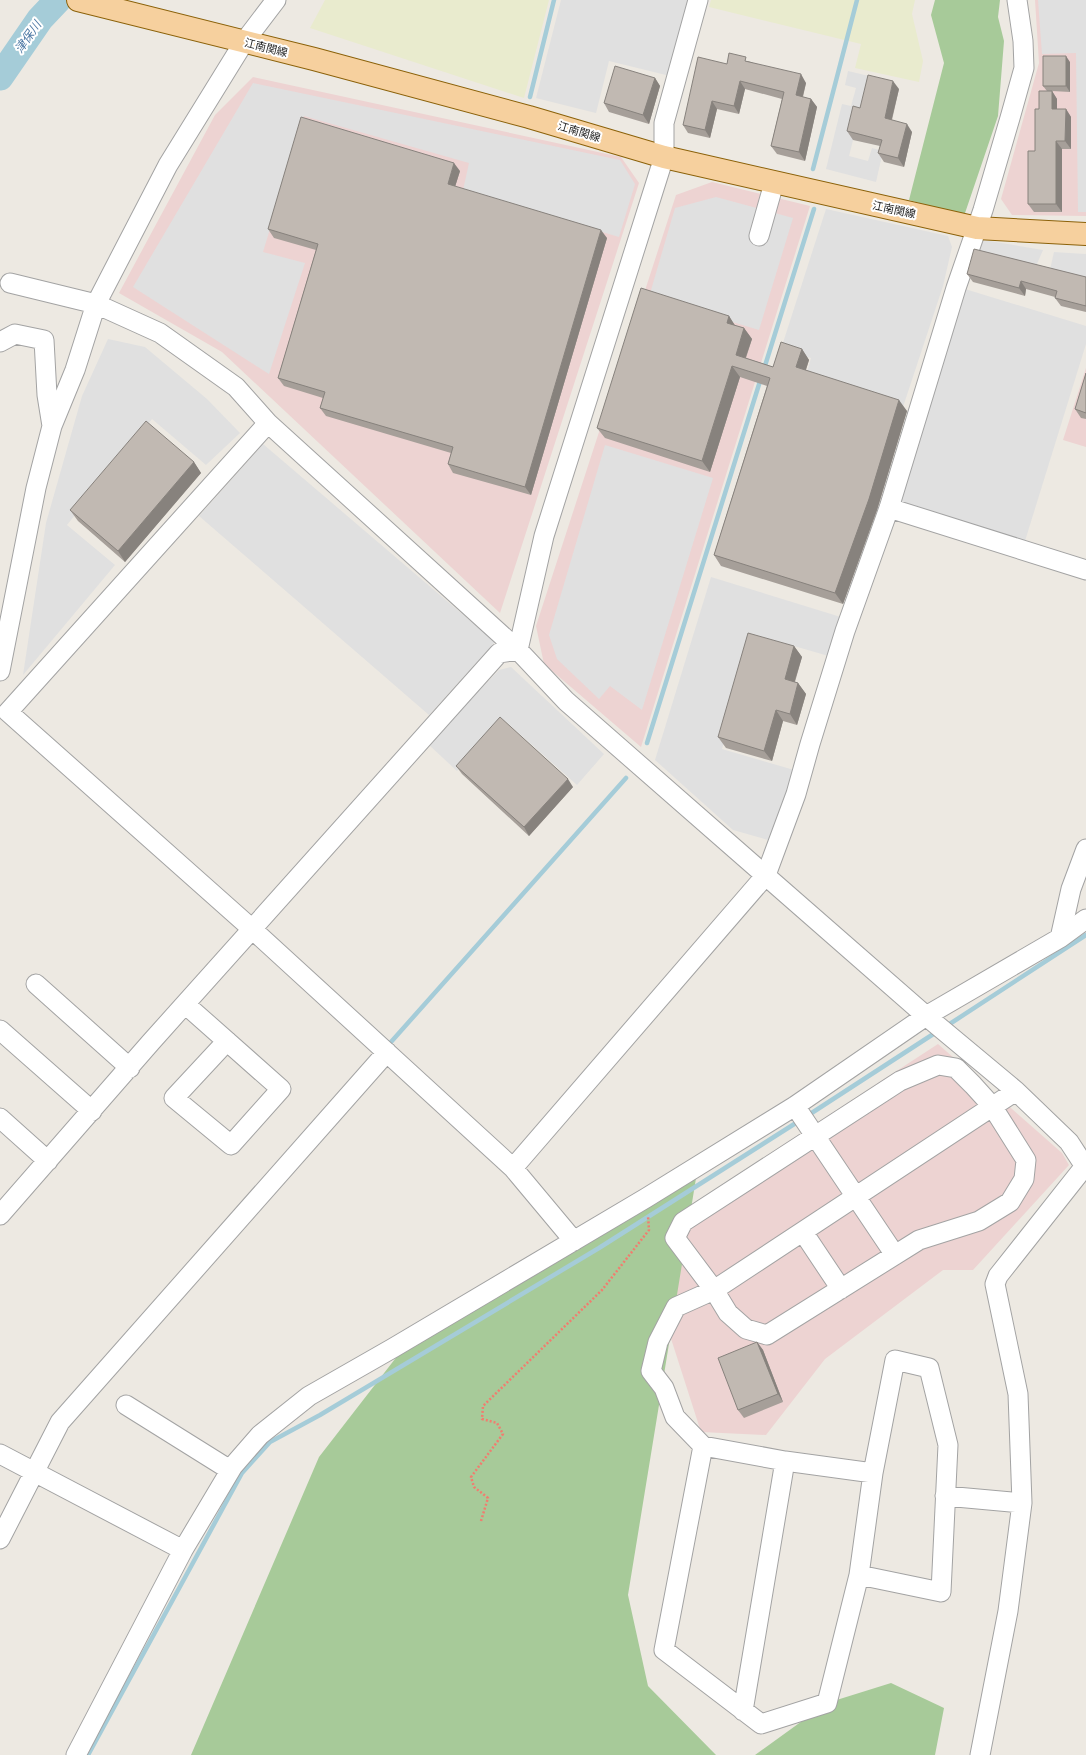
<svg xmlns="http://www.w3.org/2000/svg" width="1086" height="1755" viewBox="0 0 1086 1755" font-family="'Fira Sans Condensed','Noto Sans JP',sans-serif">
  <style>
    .commercial { fill: #edd3d2 }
    .farmland { fill: #e9ebce }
    .forest { fill: #a7ca99 }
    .parking { fill: #e0e0e0 }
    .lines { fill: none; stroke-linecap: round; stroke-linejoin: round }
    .stream { stroke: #a5ccd8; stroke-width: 4.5 }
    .river { stroke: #a5ccd8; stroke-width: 27 }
    .minor-casing { stroke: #a3a3a3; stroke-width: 21 }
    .major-casing { stroke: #8b6109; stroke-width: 24 }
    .path { stroke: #f17d6f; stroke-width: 2.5; stroke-dasharray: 2 2; stroke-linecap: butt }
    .minor { stroke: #fff; stroke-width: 19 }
    .major { stroke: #f6d09e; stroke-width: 22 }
    .wall { fill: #a69f99 }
    .shaded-wall { fill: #87827d }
    .building { fill: #c1b9b2; stroke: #87827d }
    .labels { text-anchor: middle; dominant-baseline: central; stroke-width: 4; stroke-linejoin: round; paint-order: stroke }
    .street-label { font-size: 11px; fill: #1c1c1c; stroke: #fff }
    .water-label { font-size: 12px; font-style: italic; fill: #4f79a5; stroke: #fff }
  </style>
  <rect width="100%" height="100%" fill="#ede9e2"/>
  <path class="commercial" d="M1035,0H1086V216L1012,215L1001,199L1039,63Z
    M253,77L621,157L639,183L500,613L222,352L119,293L215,115Z
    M712,182L810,206L641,747L544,664L536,626L676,195Z
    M1086,368V447L1063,440Z
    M938,1044L1062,1153L1069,1165L973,1270H943L825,1359L766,1435L701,1432L639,1239Z"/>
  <path class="farmland" d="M325,0H549L524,98L310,28Z
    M711,0H915L912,14L923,61L919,82L855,68L861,44L709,7Z"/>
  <path class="forest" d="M935,0H1000L998,17L1004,41L998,116L964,216L909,200L944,63L931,15Z
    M698,1166L628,1595L648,1686L716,1755H191L319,1457L412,1337Z
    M891,1683L944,1708L935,1755H755L827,1703Z"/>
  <path class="parking" d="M561,0H689L670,76L609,61L596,113L536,98Z
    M1038,0H1086V212H1078L1076,53L1042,54Z
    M848,71L869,76L849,156L868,161L872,148L883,151L876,182L826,169L842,104L851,106L856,88L845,85Z
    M253,83L620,160L635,184L619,237L463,190L469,163L304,116L263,252L305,263L269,374L133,287Z
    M716,197L793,218L759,330L649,297L675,208Z
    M826,209L948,236L952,247L943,286L903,407L806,376L811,358L781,349Z
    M984,240L1043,250L1033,273L975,257Z
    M1054,252L1086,254V282L1049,274Z
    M965,289L1086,326V344L1025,541L897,503Z
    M108,339L145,347L207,399L240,433L206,465L152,419L67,525L115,565L23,675L46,523L82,396Z
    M263,444L495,642L429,715L199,516Z
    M605,445L713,478L642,710L610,686L599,699L557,659L549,635Z
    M711,577L844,618L832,657L756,635L722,749L794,770L775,842L733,830L655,760Z
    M511,667L604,754L577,785L505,721L457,771L428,744L499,670Z"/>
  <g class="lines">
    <path class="stream" d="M530,97L554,0
      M813,169L857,0
      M764,369L814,209
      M647,743L761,378
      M945,1027L1086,935
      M391,1042L626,778
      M807,1116L938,1031
      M88,1755L242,1473L270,1442L320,1415L599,1248L799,1121"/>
    <path class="river" d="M0,77L40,19L58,0"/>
    <g class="minor-casing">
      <path id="minor" d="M759,236L774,183
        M10,283L96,304L160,333L236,387L268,423L518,650L566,701L926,1016L1016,1091L1069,1142L1086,1168
        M0,342L15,334L44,340L47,395L52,426
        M268,423L8,712L252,929L513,1168L574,1241
        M889,508L1086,570
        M518,650L544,536L664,157V123L698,0
        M0,671L36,488L52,426L75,370L96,304L168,165L244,42L276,0
        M1060,938L1071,889L1086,849
        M36,984L130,1068
        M185,1004L281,1089L231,1145L174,1098L227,1041
        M0,1030L92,1111
        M938,1065L956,1068L973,1085L992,1106L1026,1160L1024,1179L1010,1202L979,1221L919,1240L767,1335L746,1329L728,1313L714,1290L675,1238L683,1222L900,1081Z
        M795,1106L895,1255
        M0,1118L48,1161
        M513,1168L766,875L796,794L810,744L845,631L889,508L956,288L983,210L1010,118L1024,68L1023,41L1017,0
        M0,1215L151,1042L499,653L518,650
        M803,1232L841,1289
        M126,1405L230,1470
        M703,1446L664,1650L761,1724L827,1703L859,1575L873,1473L895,1360L929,1368L948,1445L941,1592L859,1575
        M0,1454L183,1550
        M873,1473L785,1461L703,1446L675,1417L664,1388L651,1371L658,1342L676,1307L714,1290L1016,1091
        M945,1496L1022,1503
        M0,1539L60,1422L387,1052
        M743,1711L785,1461
        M76,1755L183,1550L233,1466L260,1435L309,1396L393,1348L646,1198L795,1106L926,1016L1060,938L1086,919
        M980,1755L1008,1611L1022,1503L1018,1394L995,1284L998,1276L1085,1166"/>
    </g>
    <g class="major-casing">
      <path id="major" d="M78,0L314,59L529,117L664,157L977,228L1086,234"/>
    </g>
    <path class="path" d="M481,1521L488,1498L474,1487L471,1477L503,1434L497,1423L482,1419L483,1406L602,1290L649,1230L648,1216"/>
    <use href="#minor" class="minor"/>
    <use href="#major" class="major"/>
  </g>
  <path class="wall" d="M748,61L806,83L803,97L811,99L817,107L805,161L777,154L771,146L782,99L745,89L739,114L717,109L710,138L688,133L683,125L727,64Z
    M1070,62V92L1052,91L1057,99V109H1066L1071,117V149H1062V212H1034L1028,204L1035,151L1047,91L1043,86Z
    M655,78L660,86L649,124L609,112L604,103Z
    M899,89L892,120L912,132L904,167L884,162L878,153L880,146L853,140L847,131L860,108Z
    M460,171L455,187L607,238L531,495L453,473L448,464L451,453L326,416L320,408L323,398L284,386L278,378L316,250L274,238L268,229Z
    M967,274L1086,277V312L1061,306L1055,298V297L1026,289L1025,296L973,282Z
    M729,316L735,326L744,328L752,339L746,358L773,367L802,349L809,360L806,370L907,411L877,510L843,604L721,566L714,555L767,386L740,377L710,472L605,438L597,428Z
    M1086,373V419L1081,418L1075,409Z
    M194,462L201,473L125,562L78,521L70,510Z
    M794,646L802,657L795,682L798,683L806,694L797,725L783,721L772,761L726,748L718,737Z
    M456,766L573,787L529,836L462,774Z
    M757,1342L763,1350L783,1402L744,1418L738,1410Z"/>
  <path class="shaded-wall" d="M1066,56L1070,62V92L1066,86Z
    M801,74L806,83L801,103L796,95Z
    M655,78L660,86L649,124L643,115Z
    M740,81L745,89L739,114L734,106Z
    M893,81L899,89L890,126L885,118Z
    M1052,91L1057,99V117L1052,109Z
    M811,99L817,107L805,161L799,152Z
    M712,101L717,109L710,138L705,130Z
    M1066,109L1071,117V149L1065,141Z
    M907,124L912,132L904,167L898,158Z
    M1056,141L1062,149V212L1056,204Z
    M454,163L460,171L453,193L448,184Z
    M601,230L607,238L531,495L525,487Z
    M1021,281L1026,289L1025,296L1019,288Z
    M729,316L736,327L727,323Z
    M744,328L752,339L743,365L736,355Z
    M802,349L809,360L803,378L796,367Z
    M732,366L740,377L710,472L702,461Z
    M899,400L907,411L877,510L843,604L835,593Z
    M194,462L201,473L125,562L118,551Z
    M794,646L802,657L792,690L785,679Z
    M798,683L806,694L797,725L790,714Z
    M776,710L783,721L772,761L764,751Z
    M568,779L573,787L529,836L524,827Z
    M757,1342L763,1350L783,1402L778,1394Z"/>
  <path class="building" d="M729,53L746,57L745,61L801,74L796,95L811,99L799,152L771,146L784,92L740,81L734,106L712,101L705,130L683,125L698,57L727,64Z
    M1043,56H1066V86H1043Z
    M615,66L655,78L643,115L604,103Z
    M868,75L893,81L885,118L907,124L898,158L878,153L882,140L847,131L853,106L860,108Z
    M1039,91H1052V109H1066L1065,141H1056V204H1028V151H1035V109H1039Z
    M301,117L454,163L448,184L601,230L525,487L448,464L453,447L320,408L325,392L278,378L318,244L268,229Z
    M974,249L1086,277V306L1055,298L1057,291L1021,281L1019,288L967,274Z
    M641,288L729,316L727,323L744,328L736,355L773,367L781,342L802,349L796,367L899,400L869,499L835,593L714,555L770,378L732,366L702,461L597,428Z
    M1086,373V413L1075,409Z
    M146,421L194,462L118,551L70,510Z
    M748,633L794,646L785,679L798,683L790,714L776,710L764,751L718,737Z
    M500,717L568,779L524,827L456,766Z
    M757,1342L778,1394L738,1410L718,1358Z"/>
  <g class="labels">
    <g class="street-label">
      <text transform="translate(266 48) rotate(14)">江南関線</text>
      <text transform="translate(579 132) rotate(17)">江南関線</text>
      <text transform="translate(894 210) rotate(12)">江南関線</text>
    </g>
    <g class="water-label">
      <text transform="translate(28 37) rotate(-55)">津保川</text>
    </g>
  </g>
</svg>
